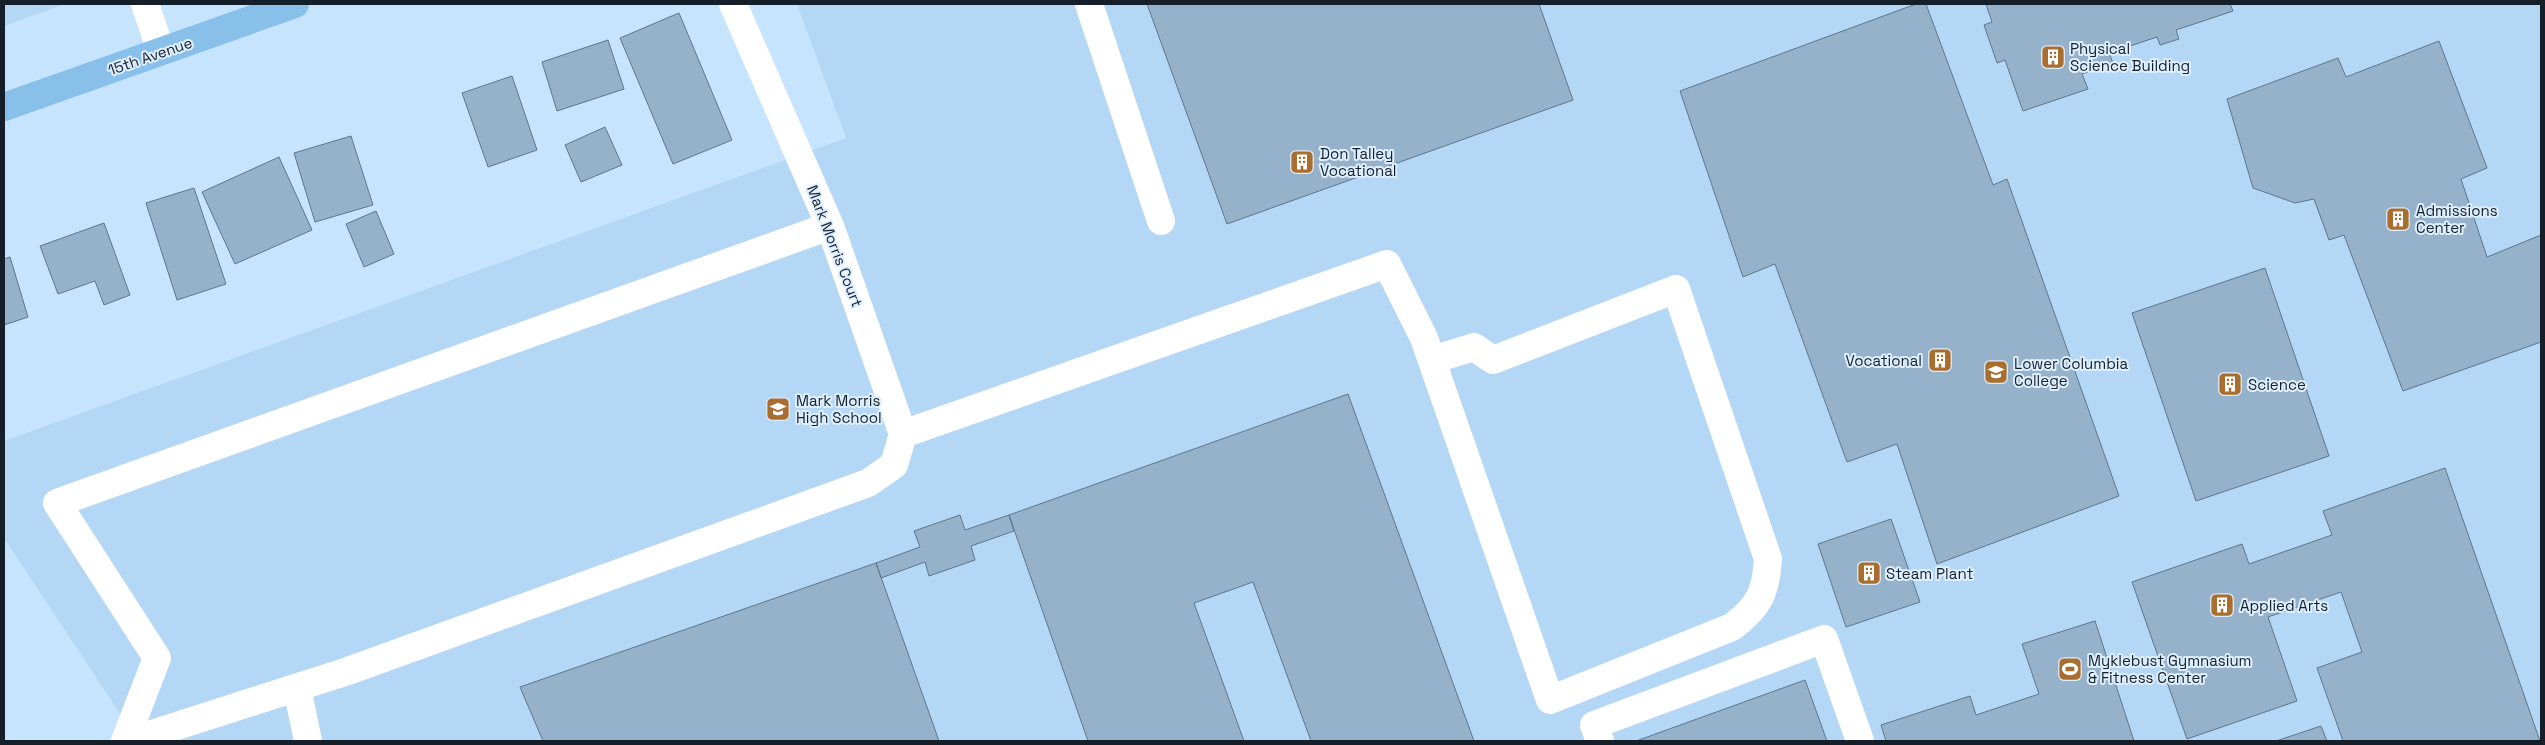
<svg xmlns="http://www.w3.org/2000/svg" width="2545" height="745" viewBox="0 0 2545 745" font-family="'Space Grotesk',sans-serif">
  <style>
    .built { fill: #b5d7f6 }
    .building { fill: #96b2cb; stroke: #5c768d }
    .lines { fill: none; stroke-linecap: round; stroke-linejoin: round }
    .minor { stroke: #fff; stroke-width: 28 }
    .major { stroke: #88c0ea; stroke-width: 28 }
    .labels { text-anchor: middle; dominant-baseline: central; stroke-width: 4; stroke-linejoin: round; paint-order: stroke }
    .poi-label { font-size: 15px; fill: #141f29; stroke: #deefff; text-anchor: start }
    .street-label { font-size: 15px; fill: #141f29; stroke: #deefff }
  </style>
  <rect width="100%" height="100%" fill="#c6e4fe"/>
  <path class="built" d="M4,4H65L4,26Z
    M797,4H2541V741H138L4,538V441L846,138Z"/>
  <path class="building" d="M1147,4H1539L1573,100L1227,224Z
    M1916,4H1926L1993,185L2007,179L2119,496L1937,564L1897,444L1847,462L1775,264L1743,277L1680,91Z
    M1986,4H2230L2233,11L2176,30L2179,39L2160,45L2157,37L2109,53L2113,63L2082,74L2088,89L2023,111L2005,60L1997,63L1984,25L1992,22Z
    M679,13L732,140L673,164L620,38Z
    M608,40L624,89L557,111L542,62Z
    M2439,41L2487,168L2461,179L2487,257L2541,235V342L2403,391L2344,235L2329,240L2314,199L2295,203L2253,188L2227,99L2338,58L2346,77Z
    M512,76L537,150L488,167L462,93Z
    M605,127L622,165L581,182L565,145Z
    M351,136L373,205L315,222L294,153Z
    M279,157L312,230L235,264L202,192Z
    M194,188L226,284L177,300L146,203Z
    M376,211L394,254L364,267L346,224Z
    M104,223L130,295L104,305L95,281L58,294L40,246Z
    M10,257L28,317L4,325V259Z
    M2265,268L2329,456L2196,501L2132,313Z
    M1348,394L1474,741H1311L1253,582L1194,603L1244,741H1088L1009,515Z
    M2445,468L2540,741H2343L2317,668L2362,652L2341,592L2268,617L2297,701L2187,739L2132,582L2242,544L2249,564L2332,535L2323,511Z
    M960,515L965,530L1009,515L1014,531L971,546L975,560L929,576L925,562L881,578L876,563L920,547L914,531Z
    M1891,519L1920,602L1846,627L1818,544Z
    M876,563L939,741H543L520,687Z
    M2095,621L2134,741H1886L1881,725L1970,696L1976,715L2039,694L2022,644Z
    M1805,680L1827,741H1636Z
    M2321,726L2327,741H2276Z"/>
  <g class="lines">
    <path class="minor" d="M145,4L161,51
      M1089,4L1161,221
      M903,434L1387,264L1424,338L1550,700L1732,627C1759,607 1766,592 1768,559L1676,289L1493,360L1474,347L1432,360
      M297,688L308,741
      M125,741L157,658L57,503L830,226
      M130,741L348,671L868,483L894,465L903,434L830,226L733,4
      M1600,741L1594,725L1824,639L1860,741"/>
    <path class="major" d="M4,107L295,4"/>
  </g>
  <defs>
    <g id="building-square" transform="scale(1.25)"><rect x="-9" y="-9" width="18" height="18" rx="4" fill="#a96e2e" stroke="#deefff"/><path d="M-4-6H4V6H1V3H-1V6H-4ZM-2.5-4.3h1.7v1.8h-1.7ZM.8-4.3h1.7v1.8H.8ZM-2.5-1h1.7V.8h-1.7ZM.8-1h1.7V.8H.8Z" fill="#fff"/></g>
    <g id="university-square" transform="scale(1.25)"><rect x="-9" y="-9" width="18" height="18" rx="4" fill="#a96e2e" stroke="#deefff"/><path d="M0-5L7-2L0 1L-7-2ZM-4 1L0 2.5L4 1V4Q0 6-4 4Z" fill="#fff"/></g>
    <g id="school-square" transform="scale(1.25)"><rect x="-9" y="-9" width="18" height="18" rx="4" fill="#a96e2e" stroke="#deefff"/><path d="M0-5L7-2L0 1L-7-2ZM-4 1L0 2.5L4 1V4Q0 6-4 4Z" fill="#fff"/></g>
    <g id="stadium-square" transform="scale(1.25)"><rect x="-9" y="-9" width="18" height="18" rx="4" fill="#a96e2e" stroke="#deefff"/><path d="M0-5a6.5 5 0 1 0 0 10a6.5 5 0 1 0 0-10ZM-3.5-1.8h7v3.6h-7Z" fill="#fff"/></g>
  </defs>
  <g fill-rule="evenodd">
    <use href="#building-square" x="2053" y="57"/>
    <use href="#building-square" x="1302" y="162"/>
    <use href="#building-square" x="2398" y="219"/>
    <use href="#building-square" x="1940" y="360"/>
    <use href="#university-square" x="1996" y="372"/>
    <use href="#building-square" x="2230" y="384"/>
    <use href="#school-square" x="778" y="409"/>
    <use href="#building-square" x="1869" y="573"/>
    <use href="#building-square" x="2222" y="605"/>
    <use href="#stadium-square" x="2070" y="669"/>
  </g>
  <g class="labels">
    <g class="poi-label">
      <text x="2070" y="48">Physical<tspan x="2070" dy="17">Science Building</tspan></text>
      <text x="1320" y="153">Don Talley<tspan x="1320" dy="17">Vocational</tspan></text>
      <text x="2416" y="210">Admissions<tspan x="2416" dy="17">Center</tspan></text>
      <text x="1922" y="360" text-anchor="end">Vocational</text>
      <text x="2014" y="363">Lower Columbia<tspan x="2014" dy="17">College</tspan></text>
      <text x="2248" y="384">Science</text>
      <text x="796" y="400">Mark Morris<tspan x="796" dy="17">High School</tspan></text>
      <text x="1886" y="573">Steam Plant</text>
      <text x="2240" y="605">Applied Arts</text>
      <text x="2088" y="660">Myklebust Gymnasium<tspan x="2088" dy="17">&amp; Fitness Center</tspan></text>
    </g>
    <g class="street-label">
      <text transform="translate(150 56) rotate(-19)">15th Avenue</text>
      <text transform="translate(835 246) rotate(69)">Mark Morris Court</text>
    </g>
  </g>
  <rect width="2545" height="745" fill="none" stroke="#141f29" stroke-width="10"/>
</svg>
